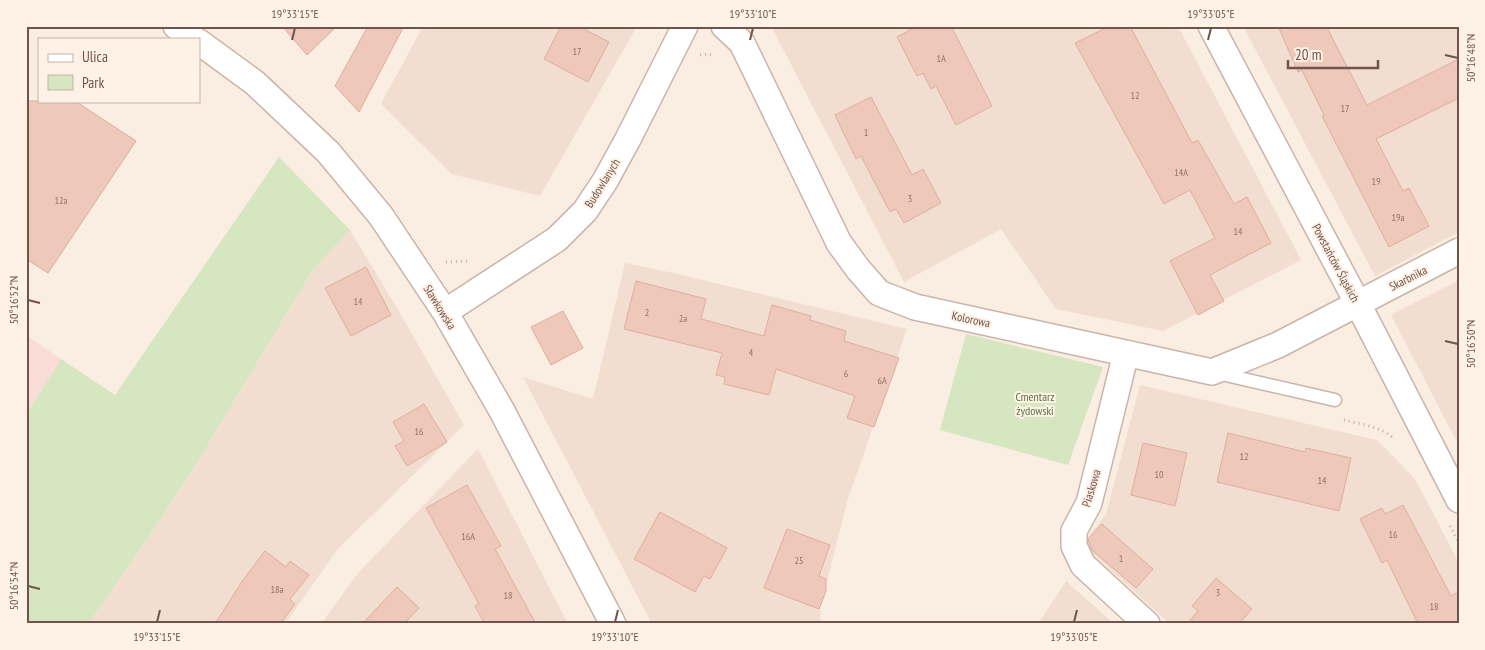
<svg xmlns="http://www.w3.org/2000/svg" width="1485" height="650" viewBox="0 0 1485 650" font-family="'PT Sans Narrow',sans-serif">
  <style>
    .residential { fill: #f1ded0 }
    .commercial { fill: #fadcd6 }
    .green { fill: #d5e6c1 }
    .building { fill: #eec9bb; stroke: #dfad9c }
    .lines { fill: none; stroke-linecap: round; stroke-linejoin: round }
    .lane-casing { stroke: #cab4a9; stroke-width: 15 }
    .street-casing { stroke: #cab4a9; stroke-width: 28 }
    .path { stroke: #d2ac9f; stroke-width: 3; stroke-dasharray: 1 4; stroke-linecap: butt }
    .lane { stroke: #fff; stroke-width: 12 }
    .street { stroke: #fff; stroke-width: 25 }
    .ticks { fill: none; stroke: #70534a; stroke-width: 2 }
    .labels { text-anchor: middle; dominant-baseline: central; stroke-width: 4; stroke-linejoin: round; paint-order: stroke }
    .number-label { font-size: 10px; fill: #907066 }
    .street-label { font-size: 12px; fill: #70534a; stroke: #fef2e7 }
    .park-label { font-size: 12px; fill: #587543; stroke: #fef2e7 }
    .neatline { fill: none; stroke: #70534a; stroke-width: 2 }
    .ticks-label { font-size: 12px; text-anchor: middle; fill: #70534a }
  </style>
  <rect width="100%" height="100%" fill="#faede1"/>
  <path class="residential" d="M423,26H637L540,196L452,174L381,104Z
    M771,26H1178L1301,260L1163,331L1056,309L1001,229L904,282Z
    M1243,26H1459V232L1375,276Z
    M350,230L400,313L464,425L336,551L285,624H88L156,526L201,456L314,268Z
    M625,263L673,273L907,329L847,502L820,609L821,624H652L523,377L593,399Z
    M1459,280V446L1391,315Z
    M1140,385L1377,440L1415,479L1459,563V624H1170L1082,544L1106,514Z
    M478,449L568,624H321L359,572Z
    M1066,581L1114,624H1038Z"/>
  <path class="commercial" d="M26,335L61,359L26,415Z"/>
  <path class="green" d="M279,157L350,230L314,268L201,456L156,526L88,624H26V415L61,359L115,395Z
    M966,334L1103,367L1068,465L940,430Z"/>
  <path class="building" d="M282,26H337L307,55Z
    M368,26H404L359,112L335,86Z
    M561,26H578L609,42L588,82L544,59Z
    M917,26H951L992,106L956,125L936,86L931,89L923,73L917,76L897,37Z
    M1110,26H1130L1192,143L1198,140L1234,204L1247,197L1271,243L1210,275L1224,301L1198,315L1170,261L1215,238L1190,190L1164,204L1075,43Z
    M1278,26H1326L1367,105L1459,59V98L1376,139L1403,191L1409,188L1429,226L1389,247L1322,116L1324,115L1302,70L1298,72Z
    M871,97L912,175L923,169L941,203L904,223L896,209L890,212L861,156L856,159L835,115Z
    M26,101H75L136,141L48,273L26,259Z
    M366,267L391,315L351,336L325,288Z
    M636,281L706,299L701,319L764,336L772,305L811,316L810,320L846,331L844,341L899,358L874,427L847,418L855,396L776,369L769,395L724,384L725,377L716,375L722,353L624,329Z
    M563,311L583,348L551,365L531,327Z
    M424,404L447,442L407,466L395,446L404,441L393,422Z
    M1228,433L1305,452L1306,448L1351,458L1339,511L1217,482Z
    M1143,443L1187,453L1175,506L1131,495Z
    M467,485L501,546L495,549L536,624H485L475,606L479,604L426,508Z
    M1403,505L1451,596L1459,592V624H1418L1387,560L1382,563L1360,519L1382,508L1385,514Z
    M660,512L727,548L710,579L704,576L695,592L634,559Z
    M1102,524L1153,569L1136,588L1092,550L1088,539Z
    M787,529L830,545L819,576L826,579V591L819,609L764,588Z
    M265,551L286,567L290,561L309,575L290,599L295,604L280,624H215L243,580Z
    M1216,578L1252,609L1239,624H1187L1198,611L1192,606Z
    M397,587L419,608L404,624H362Z"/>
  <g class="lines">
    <g class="lane-casing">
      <path id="lane" d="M1217,373L1335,400"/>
    </g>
    <g class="street-casing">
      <path id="street" d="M176,26L194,39
        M724,26L742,43L839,243L858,269L879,293L915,307L1212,372L1278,345L1459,251
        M1211,26L1358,304L1459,500
        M199,42L255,83L328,152L381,216L445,312L502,411L613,624
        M445,312L557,239L585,211L605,181L628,139L685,26
        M1126,353L1089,503L1074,531V546L1083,565L1147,624"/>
    </g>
    <path class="path" d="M700,55L708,54L714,56
      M446,262L470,261
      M1344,420C1360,424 1383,427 1394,439
      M1450,526L1459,543"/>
    <use href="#lane" class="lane"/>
    <use href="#street" class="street"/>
  </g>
  <path class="ticks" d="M292,40L295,28M750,40L753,28M1208,40L1211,28M1445,55L1458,58M28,300L40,303M1445,341L1458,344M28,586L40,589M157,622L160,610M615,622L618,610M1074,622L1077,610"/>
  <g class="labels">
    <g class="number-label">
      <text x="577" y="51">17</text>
      <text x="941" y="58">1A</text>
      <text x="1135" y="95">12</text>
      <text x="1345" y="108">17</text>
      <text x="866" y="132">1</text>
      <text x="1181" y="172">14A</text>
      <text x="1376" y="181">19</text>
      <text x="910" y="198">3</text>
      <text x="61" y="200">12a</text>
      <text x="1398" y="217">19a</text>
      <text x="1238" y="231">14</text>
      <text x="358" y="301">14</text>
      <text x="647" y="312">2</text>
      <text x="683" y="318">2a</text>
      <text x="751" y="352">4</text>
      <text x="846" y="373">6</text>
      <text x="882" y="380">6A</text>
      <text x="419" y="431">16</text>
      <text x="1244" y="456">12</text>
      <text x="1159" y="474">10</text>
      <text x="1322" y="480">14</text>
      <text x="1393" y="534">16</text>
      <text x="468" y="536">16A</text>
      <text x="1121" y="558">1</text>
      <text x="799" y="560">25</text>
      <text x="277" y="589">18a</text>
      <text x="1218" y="592">3</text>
      <text x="508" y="595">18</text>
      <text x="1434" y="606">18</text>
    </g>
    <g class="street-label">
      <text transform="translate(602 183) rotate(-58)">Budowlanych</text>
      <text transform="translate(1336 263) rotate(62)">Powstańców Śląskich</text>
      <text transform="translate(1408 278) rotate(-27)">Skarbnika</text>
      <text transform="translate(440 307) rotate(58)">Sławkowska</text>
      <text transform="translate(971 319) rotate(12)">Kolorowa</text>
      <text transform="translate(1091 488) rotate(-73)">Piaskowa</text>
    </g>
    <g class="park-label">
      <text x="1035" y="396">Cmentarz<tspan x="1035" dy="14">żydowski</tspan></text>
    </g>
  </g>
  <rect width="1485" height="650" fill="none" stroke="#fef2e7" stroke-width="55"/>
  <rect x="38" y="38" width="162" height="65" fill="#fef2e7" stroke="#c5b2a8"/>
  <rect x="48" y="54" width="25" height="8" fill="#ffffff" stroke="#c5b2a8"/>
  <text x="82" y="62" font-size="15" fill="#70534a">Ulica</text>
  <rect x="48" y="75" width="25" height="15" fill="#d5e6c1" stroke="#c5b2a8"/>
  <text x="82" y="88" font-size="15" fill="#70534a">Park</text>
  <path d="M1288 60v8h90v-8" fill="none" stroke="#70534a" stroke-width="2.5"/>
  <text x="1295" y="60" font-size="15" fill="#70534a" stroke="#fef2e7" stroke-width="4" paint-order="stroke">20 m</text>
  <rect x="28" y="28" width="1430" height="594" class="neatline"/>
  <g class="ticks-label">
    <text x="295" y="18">19°33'15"E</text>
    <text x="753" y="18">19°33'10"E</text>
    <text x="1211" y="18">19°33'05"E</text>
    <text transform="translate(1471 58) rotate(-90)" y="4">50°16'48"N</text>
    <text transform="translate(14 300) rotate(-90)" y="4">50°16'52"N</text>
    <text transform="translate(1471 344) rotate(-90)" y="4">50°16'50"N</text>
    <text transform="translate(14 586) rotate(-90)" y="4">50°16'54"N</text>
    <text x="157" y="641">19°33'15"E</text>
    <text x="615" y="641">19°33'10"E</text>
    <text x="1074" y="641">19°33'05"E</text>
  </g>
</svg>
